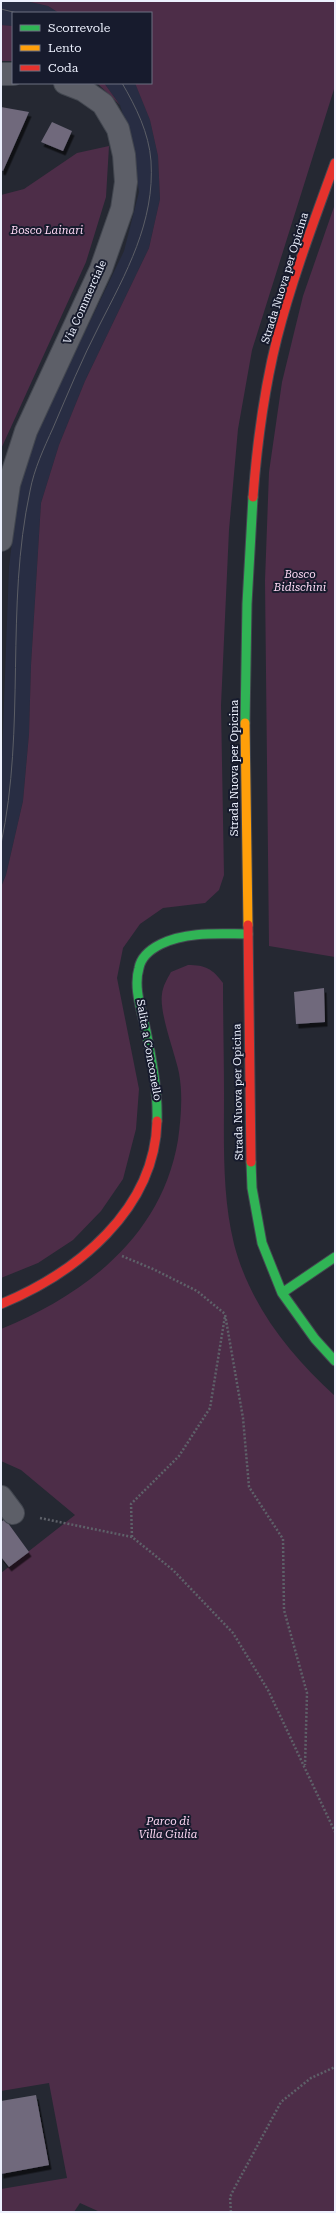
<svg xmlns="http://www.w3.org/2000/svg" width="336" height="2213" viewBox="0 0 336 2213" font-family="'Roboto Serif',serif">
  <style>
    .built { fill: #282d43 }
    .green { fill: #4d2d48 }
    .building { fill: #6f697c; filter: url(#shadow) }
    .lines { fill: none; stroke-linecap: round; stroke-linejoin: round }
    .street-casing { stroke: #434750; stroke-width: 24 }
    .fast-casing { stroke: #434750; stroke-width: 11 }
    .slow-casing { stroke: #434750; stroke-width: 11 }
    .jam-casing { stroke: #434750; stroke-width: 11 }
    .path { stroke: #5e6169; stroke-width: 2.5; stroke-dasharray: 2 2; stroke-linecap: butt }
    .street { stroke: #5d5f68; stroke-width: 22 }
    .fast { stroke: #30b455; stroke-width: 9 }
    .slow { stroke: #ff9f0a; stroke-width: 9 }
    .jam { stroke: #e5322d; stroke-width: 9 }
    .tram { stroke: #5c5e66; stroke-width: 1 }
    .labels { text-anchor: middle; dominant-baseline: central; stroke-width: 4; stroke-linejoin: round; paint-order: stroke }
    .park-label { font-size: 11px; font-style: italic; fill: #fdd7f3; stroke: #171b2d }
    .street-label { font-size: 11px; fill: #edf1fe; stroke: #171b2d }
  </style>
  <defs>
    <filter id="shadow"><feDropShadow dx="2.5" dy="4.5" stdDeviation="0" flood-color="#0009"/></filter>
  </defs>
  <rect width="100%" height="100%" fill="#252832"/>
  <path class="built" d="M1,1H26L48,6L59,13H13V26L1,25Z
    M104,83H135L136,85L150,120L158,156L160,199L149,248L85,381L59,445L41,503L31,665L29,734L23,801L6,875L1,887V783L9,567L18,491L42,421L124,251L139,192L133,147L120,105Z"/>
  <path class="green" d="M26,1H335V86L252,350L238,429L229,530L221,705L224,875L219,890L205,903L163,908L140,924L123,948L117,978L139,1089L136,1129L123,1179L101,1211L73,1240L38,1263L1,1278V887L6,875L23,801L29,734L31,665L41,503L59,445L85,381L149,248L160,199L158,156L150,120L135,83H151V13H59L48,6Z
    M1,25L13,26V61H1Z
    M97,83H104L120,105Z
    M109,146L106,197L86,262L1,449V195L24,189L77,153Z
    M335,204V957L269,946L265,581L269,472L282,382L303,296Z
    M188,965C205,965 213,969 223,983C223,1020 224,1056 224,1093C224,1143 222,1195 234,1244C250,1305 289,1354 335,1396V2212H100L80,2203L74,2212H1V2189L67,2178L49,2083L1,2091V1573L75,1515L21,1470L1,1461V1329C86,1294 162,1236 178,1140C181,1118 183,1095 179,1073C175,1053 159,1013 162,994C163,986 167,979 171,972Z"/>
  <path class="building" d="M1,107L29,112L3,171L1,170Z
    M52,122L72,131L63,151L41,142Z
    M324,988L325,1022L296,1024L294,992Z
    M5,1519L29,1552L9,1567L1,1557V1522Z
    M36,2095L49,2165L1,2174V2101Z"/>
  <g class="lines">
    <g class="street-casing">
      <path id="street" d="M1,74H13
        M1,540L9,484L26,431L101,269L122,209L126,182L124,155L118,129L103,104L83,90L65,83
        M1,1497L13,1513"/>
    </g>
    <g class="fast-casing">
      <path id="fast" d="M245,723L247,604L253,497
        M157,1121C158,1091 152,1061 146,1031C142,1011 133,988 139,968C141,957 151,949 161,944C187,931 220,934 248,934
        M251,1162L252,1188L262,1243L282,1293L315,1339L335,1361
        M282,1293L335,1257"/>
    </g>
    <g class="slow-casing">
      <path id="slow" d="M245,723L248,925"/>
    </g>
    <g class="jam-casing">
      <path id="jam" d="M253,497C257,444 264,390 277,338C292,279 314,221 335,163
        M248,925L251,1162
        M1,1304C76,1273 155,1210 157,1121"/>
    </g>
    <path class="path" d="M122,1256L153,1269L197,1291L225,1314L243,1418L249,1487L283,1539L284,1610L307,1693L305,1765
      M40,1518L132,1537L173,1570L233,1633L268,1690L335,1832
      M132,1537L131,1504L179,1456L210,1408L225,1316
      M231,2212L230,2197L234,2189L281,2102L311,2078L335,2067"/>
    <use href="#street" class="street"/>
    <use href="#fast" class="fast"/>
    <use href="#slow" class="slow"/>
    <use href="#jam" class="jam"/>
    <path class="tram" d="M1,9L17,13
      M1,844C26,728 5,607 30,491C34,469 44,448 53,428C68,393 82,359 99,326C126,273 155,222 151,161C149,133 136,107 122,83"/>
  </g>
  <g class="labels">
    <g class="park-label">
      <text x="47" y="230">Bosco Lainari</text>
      <text x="300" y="574">Bosco<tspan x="300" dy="13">Bidischini</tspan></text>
      <text x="168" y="1821">Parco di<tspan x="168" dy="13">Villa Giulia</tspan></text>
    </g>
    <g class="street-label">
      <text transform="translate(285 278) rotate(-73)">Strada Nuova per Opicina</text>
      <text transform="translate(85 302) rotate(-66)">Via Commerciale</text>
      <text transform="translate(234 768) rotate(-90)">Strada Nuova per Opicina</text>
      <text transform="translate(149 1050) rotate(80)">Salita a Conconello</text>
      <text transform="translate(238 1092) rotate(-91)">Strada Nuova per Opicina</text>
    </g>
  </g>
  <rect width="336" height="2213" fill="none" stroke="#edf1fe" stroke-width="4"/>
  <rect x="12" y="12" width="140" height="72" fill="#171b2d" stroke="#6d7181"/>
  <rect x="20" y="25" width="20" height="6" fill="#30b455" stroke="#6d7181"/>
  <text x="48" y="32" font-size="12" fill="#edf1fe">Scorrevole</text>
  <rect x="20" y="45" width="20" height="6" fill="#ff9f0a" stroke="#6d7181"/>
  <text x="48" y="52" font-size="12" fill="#edf1fe">Lento</text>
  <rect x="20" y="65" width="20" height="6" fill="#e5322d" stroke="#6d7181"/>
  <text x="48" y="72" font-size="12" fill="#edf1fe">Coda</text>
</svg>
